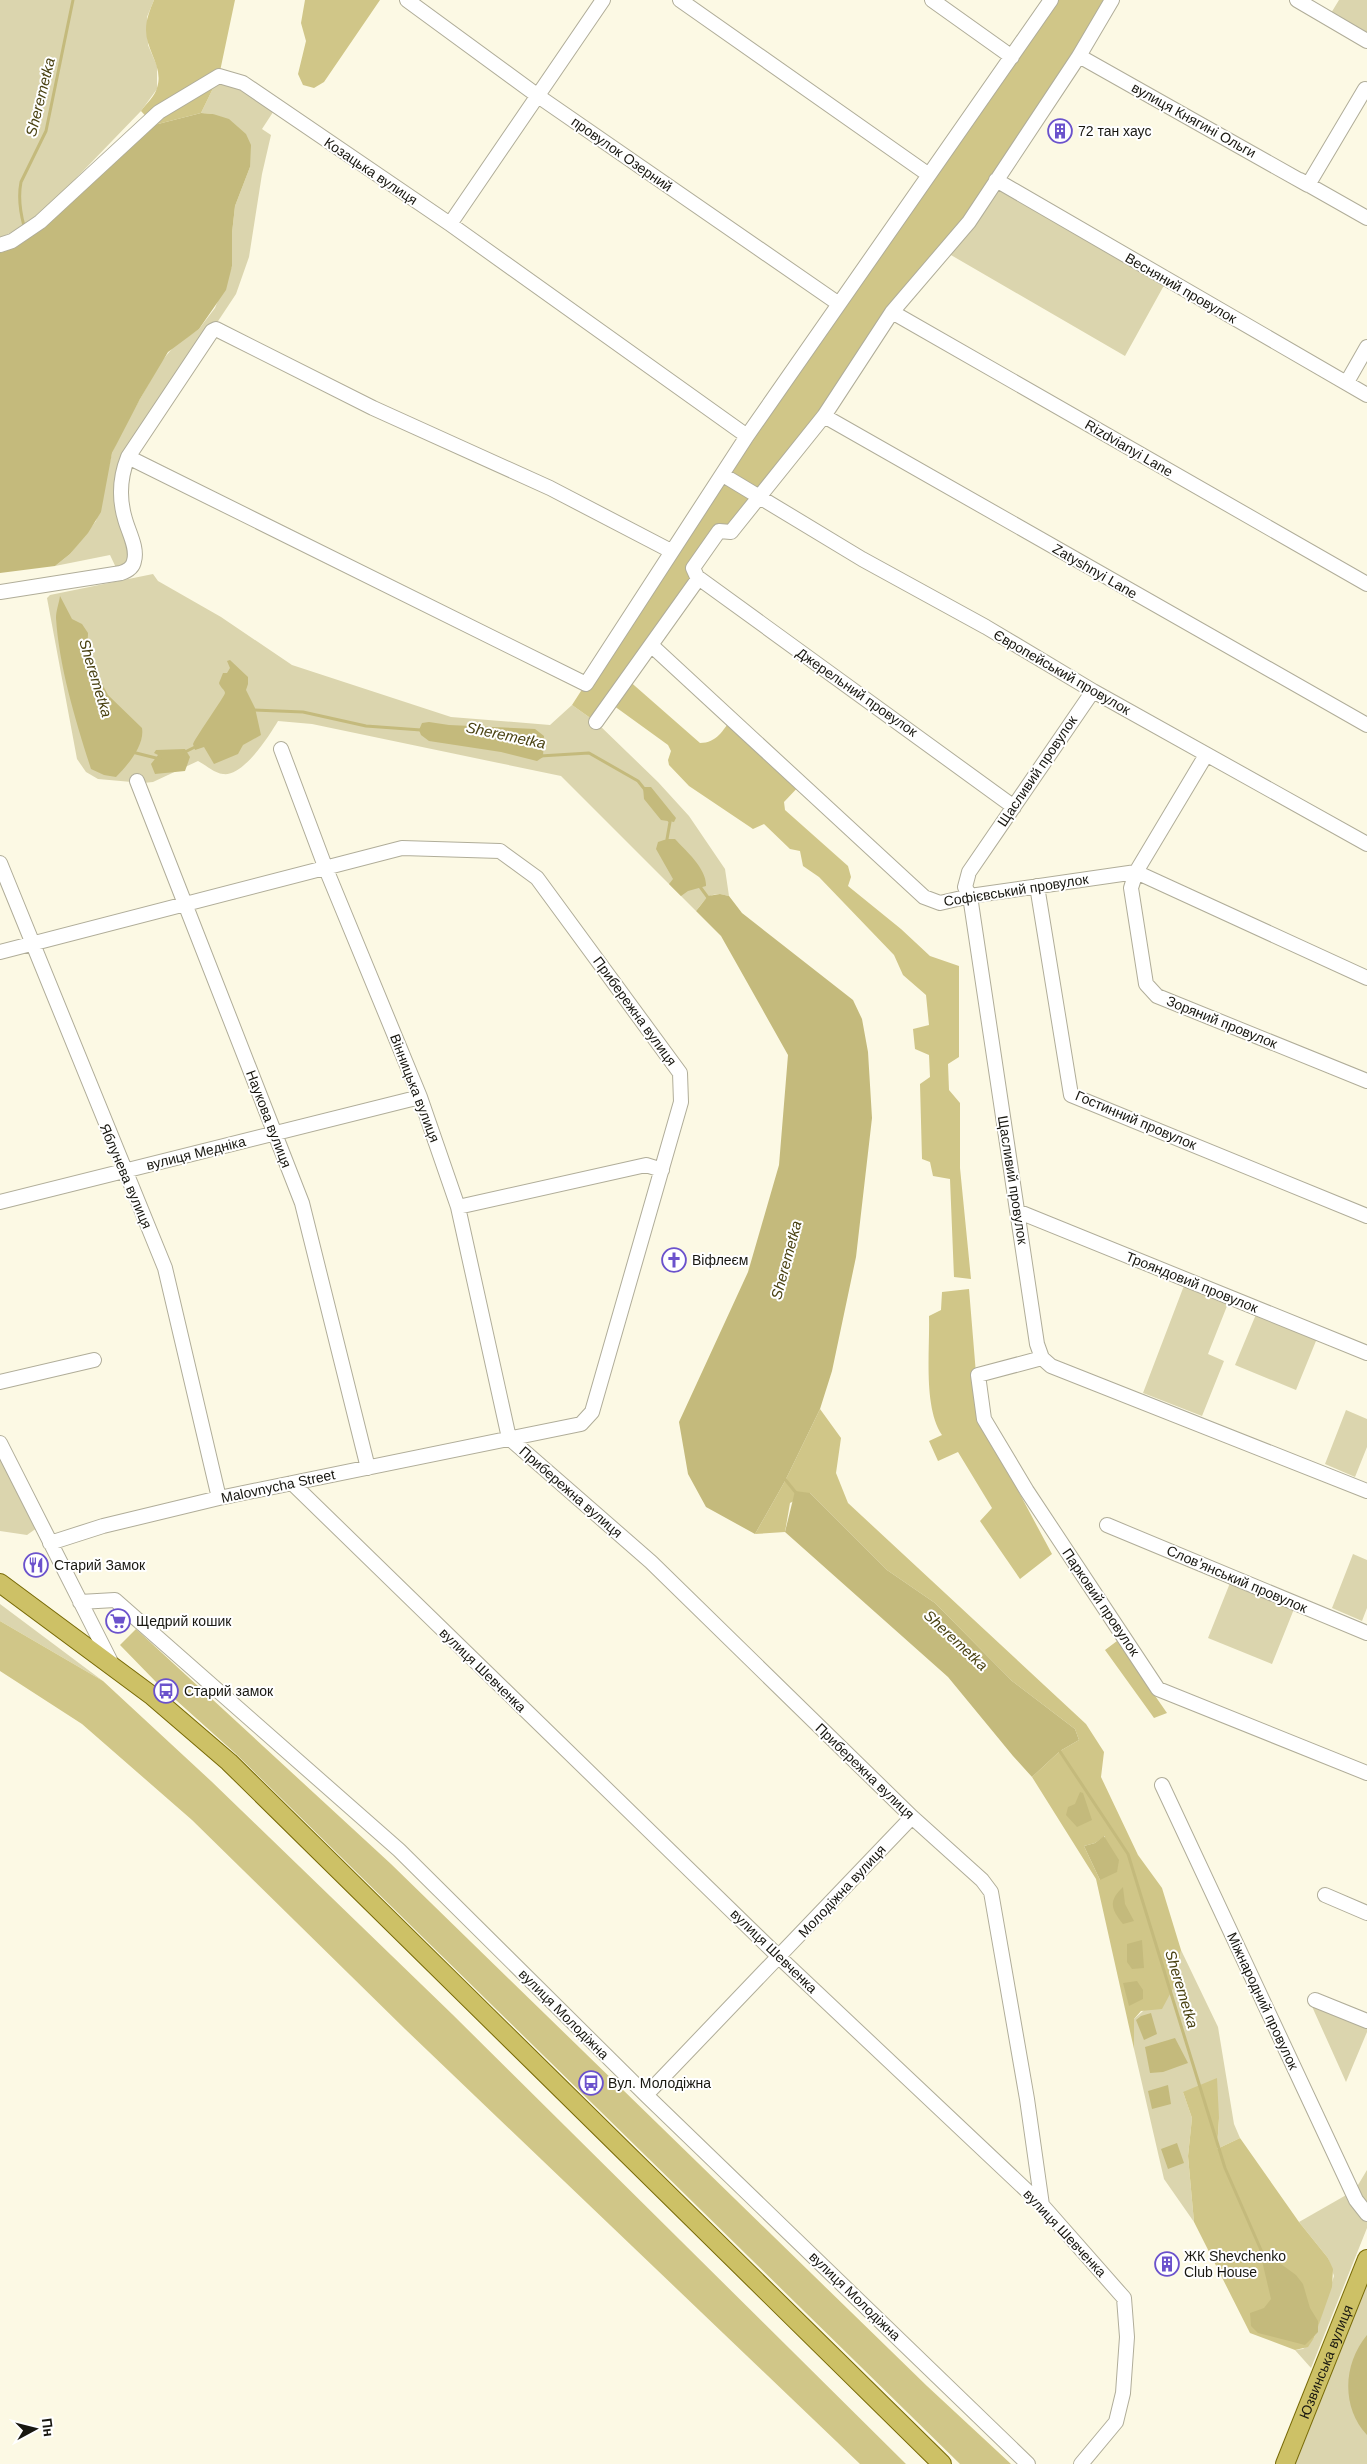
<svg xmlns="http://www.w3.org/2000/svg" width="1367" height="2464" viewBox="0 0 1367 2464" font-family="Helvetica,sans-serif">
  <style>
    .green { fill: #dbd5ae }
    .forest { fill: #d0c688; fill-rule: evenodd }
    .water { fill: #c4ba7c }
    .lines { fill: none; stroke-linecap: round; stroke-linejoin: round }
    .stream { stroke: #c4ba7c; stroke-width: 3 }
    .minor-casing { stroke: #b0ad99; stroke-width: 16 }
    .major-casing { stroke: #786a06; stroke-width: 20 }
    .minor { stroke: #fff; stroke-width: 14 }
    .major { stroke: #cdc166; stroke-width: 18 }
    .labels { text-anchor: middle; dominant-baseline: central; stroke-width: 4; stroke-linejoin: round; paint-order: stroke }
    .street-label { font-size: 14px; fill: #181710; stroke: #fff }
    .poi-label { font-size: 14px; fill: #181710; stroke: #fff; text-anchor: start }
    .water-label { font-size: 15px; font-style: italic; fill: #494111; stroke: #fff }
  </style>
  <rect width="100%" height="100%" fill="#fcf9e4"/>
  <path class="green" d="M0,0H154L147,17L148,45L157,66V89L141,111L56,199L24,226L0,238Z
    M1339,0H1367V41L1328,18Z
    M219,76L277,106L262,129L271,135L262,174L249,257L236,294L128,457L123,473L134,550L119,574L110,555L55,566L70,554L96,521L112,453L124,427L161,362L175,345L199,329L215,308L232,266V233L235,206L250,167L213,114L201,113Z
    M996,180L1167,280L1125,356L944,251Z
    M153,574L158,581L221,617L292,665L451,717L550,725L572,705L596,722L658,782L689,816L725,869L729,896C711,891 707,897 696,911L561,776L312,724L278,721C269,736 243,777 223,774C214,773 206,765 198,761L153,782L143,783L98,779L86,772L77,759L47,598L50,595Z
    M1185,1283L1229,1301L1208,1354L1224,1361L1202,1416L1143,1393Z
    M1257,1312L1318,1336L1296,1390L1235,1365Z
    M1346,1410L1367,1419V1447L1355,1477L1325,1464Z
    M0,1443L41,1525L27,1535L0,1531Z
    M1353,1554L1367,1560V1608L1362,1621L1332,1608Z
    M1230,1583L1294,1609L1272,1664L1208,1638Z
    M0,1604L103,1681L0,1621Z
    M1181,1950L1218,2027L1234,2124L1240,2138L1217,2149L1219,2118L1183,2092L1192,2118L1188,2156L1194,2222L1164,2179L1134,2049V2019L1177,1981Z
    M1310,2002L1367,2021V2032L1346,2082Z
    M1367,2170V2228L1311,2368L1295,2350L1303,2349L1314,2338L1334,2276L1328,2258L1299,2222L1355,2190Z
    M1367,2271V2464H1293Z"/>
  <path class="forest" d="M154,0H235L219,76L201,113L154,125L141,111C146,104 155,96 157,88C164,67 146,51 146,30C146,19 150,10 154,0Z
    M305,0H380L324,82L314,88L303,85L298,74L306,41L301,23Z
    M1051,0H1112L969,222L731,532L719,531L693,568L698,579L627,679L700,743C717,743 723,730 732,718L802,783L784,802L785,810L848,866L851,877L848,886L901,929L930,956L959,966V1057L948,1064L949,1090L960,1103V1168L971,1279L954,1277L950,1179L933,1176L930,1162L922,1159L920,1084L930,1077L929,1055L915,1049L913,1029L929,1025L926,995L903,975L894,955L819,877L803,866L800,851L790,849L764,824L753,829L689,786L669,765L668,760L671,751L668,745L610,703L596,722L572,705L671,551Z
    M969,1289L977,1386L985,1429L1052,1554L1020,1579L980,1521L992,1508L958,1452L938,1461L929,1441L942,1435C923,1407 930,1350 929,1316L941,1310L942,1292Z
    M820,1409L841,1438L836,1473L848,1503L1086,1724L1104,1752L1101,1777L1138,1855L1162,1888L1181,1950L1177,1981L1162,2009L1141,2011L1134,2019V2049L1096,1879L1032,1777L1060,1751L1079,1740L1075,1729L1012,1681L935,1603L887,1570L810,1493L790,1503L785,1532L755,1534L785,1481ZM1105,1836L1100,1880L1084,1846L1095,1843Z
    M0,1621L103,1681L211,1781L452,2014L906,2464H860L405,2029L192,1820L82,1724L0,1671Z
    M136,1629L391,1864L927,2386L1011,2464H960L236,1754L157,1683L120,1645Z
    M1117,1641L1167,1713L1154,1718L1105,1650Z
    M1217,2078L1219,2118L1217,2149L1240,2138L1299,2222L1328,2258L1333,2269L1332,2287L1314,2338L1308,2347L1295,2350L1250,2333L1194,2222L1188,2156L1192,2118L1183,2092Z"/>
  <path class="water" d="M201,113L213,114L229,119L246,134L251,145L250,167L235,206L232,233V266L226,290L199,329L168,352L140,399L112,453L101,512L88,533L70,554L55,566L0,573V250L29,238L62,211L154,125Z
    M60,596L72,619L82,624L88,633L87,655L108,695L142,728C145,745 127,766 116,777L104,775L91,769C76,722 59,667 56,618C56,611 59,603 60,596Z
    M230,660L248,677V684L246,690L255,708L261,735L243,745L238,754L214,764L204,747L195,750L193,744C197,735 225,696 225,693C225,690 220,687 219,683L223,673H227L230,668L227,661Z
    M429,722L449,725L535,729L544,736L543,757L537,761L501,752L429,741L421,735L419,730L422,723Z
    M185,749L190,757L185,771L155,774L151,764L158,755L154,753L156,750Z
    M643,787H651L676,818L674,822L661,820L644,799Z
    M667,839H675C686,851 707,869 706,886L688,891L681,896L669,884L673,879L656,849L658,842Z
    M720,894L729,896L742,913L853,1000L862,1019L868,1052L872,1118L856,1257L832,1371L820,1409L785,1481L755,1534L706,1507L688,1474L679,1422L748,1272L779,1165L788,1055L721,936L696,911L708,896Z
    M795,1491L810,1493L887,1570L935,1603L1012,1681L1075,1729L1079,1740L1060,1751L1032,1777L1013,1756L948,1677L785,1532Z
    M1080,1792L1083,1793L1092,1820L1077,1827L1066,1815L1068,1807L1075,1804Z
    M1104,1836L1119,1860L1117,1872L1100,1880L1084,1846L1095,1843Z
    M1123,1887L1125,1904L1134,1921L1123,1924C1111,1909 1108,1901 1123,1887Z
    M1142,1940L1144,1968L1132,1969L1127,1962V1944Z
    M1137,1981L1143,1990V1999L1129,2006L1123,1983Z
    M1151,2013L1157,2034L1144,2040L1136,2020L1141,2016Z
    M1175,2038L1188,2063L1163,2072L1150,2073L1145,2047Z
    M1168,2085L1171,2104L1152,2109L1148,2091Z
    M1177,2143L1184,2163L1168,2169L1161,2149Z
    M1259,2248L1296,2275L1303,2284L1310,2308L1318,2321V2332L1305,2345L1258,2333L1251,2326L1250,2313L1264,2308L1271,2299Z
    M1367,2335V2435C1341,2407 1343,2364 1367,2335Z"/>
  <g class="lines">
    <path class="stream" d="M24,226C20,211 18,197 21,182L46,131L73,0
      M253,710L303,712L366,726L421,730
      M132,752L160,759
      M183,753L197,746
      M540,756L589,753L638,781L646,791
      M668,819L670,822L667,839L669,842
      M698,884L709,899
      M784,1478L797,1494
      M1059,1750L1128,1854L1225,2168L1261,2250"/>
    <g class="minor-casing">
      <path id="minor" d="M407,0L538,96L839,304
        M680,0L929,175
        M932,0L1012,57
        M1297,0L1367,41
        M1079,56L1308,185L1365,89
        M996,180L1367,395
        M1300,180L1367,218
        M450,224L603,0
        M0,245L12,241L40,222L159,112L219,76L243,83L450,224L747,436
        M892,312L1367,584
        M1347,382L1367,347
        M824,416L1367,725
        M128,457L586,684L747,436L1051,0
        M723,475L862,559L986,627L1093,691L1367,844
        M700,579L1014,807
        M0,592L121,573C127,571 133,568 134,561C138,548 128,531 125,519C119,499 120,477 128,457L212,331L216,329L373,408L550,488L671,551
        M651,645L924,897L940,903L970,896L1136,872L1367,978
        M1093,691L969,872L965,887L970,896L1037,1344L1042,1358L1051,1366L1367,1491
        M596,722L698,579L693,568L719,531L731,532L824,416L892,312L969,222L1079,56L1112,0
        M281,749L326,869L420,1097L458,1207L509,1438
        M1206,755L1136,872L1131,888L1146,984L1157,996L1367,1081
        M137,781L302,1203L368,1468
        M0,863L165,1268L219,1498
        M1037,886L1071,1095L1367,1216
        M0,952L402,848L500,851L537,878L680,1073L681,1102L592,1412L581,1424L219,1498L103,1526L50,1543
        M0,1202L420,1097
        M458,1207L646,1165L662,1170
        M1017,1211L1367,1353
        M1042,1358L978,1375L984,1419L1027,1491L1158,1689L1367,1773
        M0,1382L94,1360
        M509,1438L651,1562L912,1817L982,1880L991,1892L1027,2099L1042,2205
        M0,1443L113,1666
        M292,1483L779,1957L1042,2205L1124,2298L1127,2337L1123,2393L1116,2422L1081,2464
        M1107,1525L1367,1633
        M80,1602L115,1600L399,1850L646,2095L1028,2464
        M1162,1785L1356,2200L1367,2214
        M1325,1895L1367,1913
        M1315,2000L1367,2021
        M646,2095L912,1817"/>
    </g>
    <g class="major-casing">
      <g id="major">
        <path d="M0,1583L151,1695L229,1762L942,2464"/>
        <path id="s1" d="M1285,2464L1367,2259"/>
      </g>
    </g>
    <use href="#minor" class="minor"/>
    <use href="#major" class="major"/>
  </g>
  <defs>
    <g id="building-ring" transform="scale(1.25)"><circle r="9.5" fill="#fff" stroke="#6b52cc" stroke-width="1.5"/><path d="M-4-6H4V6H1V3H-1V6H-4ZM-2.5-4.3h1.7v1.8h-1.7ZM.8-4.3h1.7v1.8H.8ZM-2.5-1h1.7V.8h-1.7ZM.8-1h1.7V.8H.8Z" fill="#6b52cc"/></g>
    <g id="church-ring" transform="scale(1.25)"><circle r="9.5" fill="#fff" stroke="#6b52cc" stroke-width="1.5"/><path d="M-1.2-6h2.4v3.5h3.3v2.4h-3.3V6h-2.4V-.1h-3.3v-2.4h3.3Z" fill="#6b52cc"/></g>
    <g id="restaurant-ring" transform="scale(1.25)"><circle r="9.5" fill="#fff" stroke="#6b52cc" stroke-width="1.5"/><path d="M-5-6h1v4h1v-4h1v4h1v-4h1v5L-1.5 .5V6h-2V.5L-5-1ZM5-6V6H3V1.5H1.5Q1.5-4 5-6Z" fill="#6b52cc"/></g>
    <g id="supermarket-ring" transform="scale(1.25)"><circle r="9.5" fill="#fff" stroke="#6b52cc" stroke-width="1.5"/><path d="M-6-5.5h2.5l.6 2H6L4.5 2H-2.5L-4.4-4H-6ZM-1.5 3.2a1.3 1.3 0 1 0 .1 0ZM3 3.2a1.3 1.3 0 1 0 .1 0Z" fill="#6b52cc"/></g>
    <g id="bus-ring" transform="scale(1.25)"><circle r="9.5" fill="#fff" stroke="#6b52cc" stroke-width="1.5"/><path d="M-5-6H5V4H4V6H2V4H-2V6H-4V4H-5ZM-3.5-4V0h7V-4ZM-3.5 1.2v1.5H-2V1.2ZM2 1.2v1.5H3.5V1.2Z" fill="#6b52cc"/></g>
  </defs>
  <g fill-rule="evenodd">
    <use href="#building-ring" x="1060" y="131"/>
    <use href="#church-ring" x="674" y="1260"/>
    <use href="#restaurant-ring" x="36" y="1565"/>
    <use href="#supermarket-ring" x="118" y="1621"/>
    <use href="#bus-ring" x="166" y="1691"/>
    <use href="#bus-ring" x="591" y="2083"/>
    <use href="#building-ring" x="1167" y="2264"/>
  </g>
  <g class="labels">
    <g class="street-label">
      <text transform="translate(1194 120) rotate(29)">вулиця Княгині Ольги</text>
      <text transform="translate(622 154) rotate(35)">провулок Озерний</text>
      <text transform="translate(371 171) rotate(34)">Козацька вулиця</text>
      <text transform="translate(1181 288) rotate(30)">Весняний провулок</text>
      <text transform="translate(1129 448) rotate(30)">Rizdvianyi Lane</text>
      <text transform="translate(1095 571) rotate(30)">Zatyshnyi Lane</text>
      <text transform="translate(1062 672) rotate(30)">Європейський провулок</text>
      <text transform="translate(857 692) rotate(35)">Джерельний провулок</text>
      <text transform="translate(1037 771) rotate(-56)">Щасливий провулок</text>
      <text transform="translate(1016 890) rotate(-9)">Софієвський провулок</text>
      <text transform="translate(635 1011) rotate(54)">Прибережна вулиця</text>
      <text transform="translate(1222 1022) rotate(22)">Зоряний провулок</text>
      <text transform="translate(415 1088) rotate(69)">Вінницька вулиця</text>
      <text transform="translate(269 1119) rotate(69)">Наукова вулиця</text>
      <text transform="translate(1136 1120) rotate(23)">Гостинний провулок</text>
      <text transform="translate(196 1153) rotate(-14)">вулиця Медніка</text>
      <text transform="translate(126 1176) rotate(67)">Яблунева вулиця</text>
      <text transform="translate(1013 1180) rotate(81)">Щасливий провулок</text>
      <text transform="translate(1192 1282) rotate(22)">Трояндовий провулок</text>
      <text transform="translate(278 1486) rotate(-12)">Malovnycha Street</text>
      <text transform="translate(571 1492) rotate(41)">Прибережна вулиця</text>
      <text transform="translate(1237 1579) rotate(23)">Словʼянський провулок</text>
      <text transform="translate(1101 1602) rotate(56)">Парковий провулок</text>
      <text transform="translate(483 1670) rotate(44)">вулиця Шевченка</text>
      <text transform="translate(865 1771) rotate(44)">Прибережна вулиця</text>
      <text transform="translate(842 1891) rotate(-47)">Молодіжна вулиця</text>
      <text transform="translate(774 1951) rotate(44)">вулиця Шевченка</text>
      <text transform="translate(1263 2001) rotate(65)">Міжнародний провулок</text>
      <text transform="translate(564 2014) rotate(45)">вулиця Молодіжна</text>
      <text transform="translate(1065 2233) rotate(47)">вулиця Шевченка</text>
      <text transform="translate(855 2296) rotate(44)">вулиця Молодіжна</text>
      <text stroke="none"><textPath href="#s1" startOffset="110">Юзвинська вулиця</textPath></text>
    </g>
    <g class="poi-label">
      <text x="1078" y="131">72 тан хаус</text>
      <text x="692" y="1260">Віфлеєм</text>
      <text x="54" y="1565">Старий Замок</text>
      <text x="136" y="1621">Щедрий кошик</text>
      <text x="184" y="1691">Старий замок</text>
      <text x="608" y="2083">Вул. Молодіжна</text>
      <text x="1184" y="2256">ЖК Shevchenko<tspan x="1184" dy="16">Club House</tspan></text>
    </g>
    <g class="water-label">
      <text transform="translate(40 97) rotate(-76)">Sheremetka</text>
      <text transform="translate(96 678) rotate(73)">Sheremetka</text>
      <text transform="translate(506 735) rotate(12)">Sheremetka</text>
      <text transform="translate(786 1260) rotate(-75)">Sheremetka</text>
      <text transform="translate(956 1640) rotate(43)">Sheremetka</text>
      <text transform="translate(1182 1989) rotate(73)">Sheremetka</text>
    </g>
  </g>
  <g transform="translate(35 2429) rotate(83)" stroke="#ffffff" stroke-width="4" paint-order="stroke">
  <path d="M0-4L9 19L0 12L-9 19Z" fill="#181710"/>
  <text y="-8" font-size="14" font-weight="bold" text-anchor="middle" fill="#181710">Пн</text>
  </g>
</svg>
